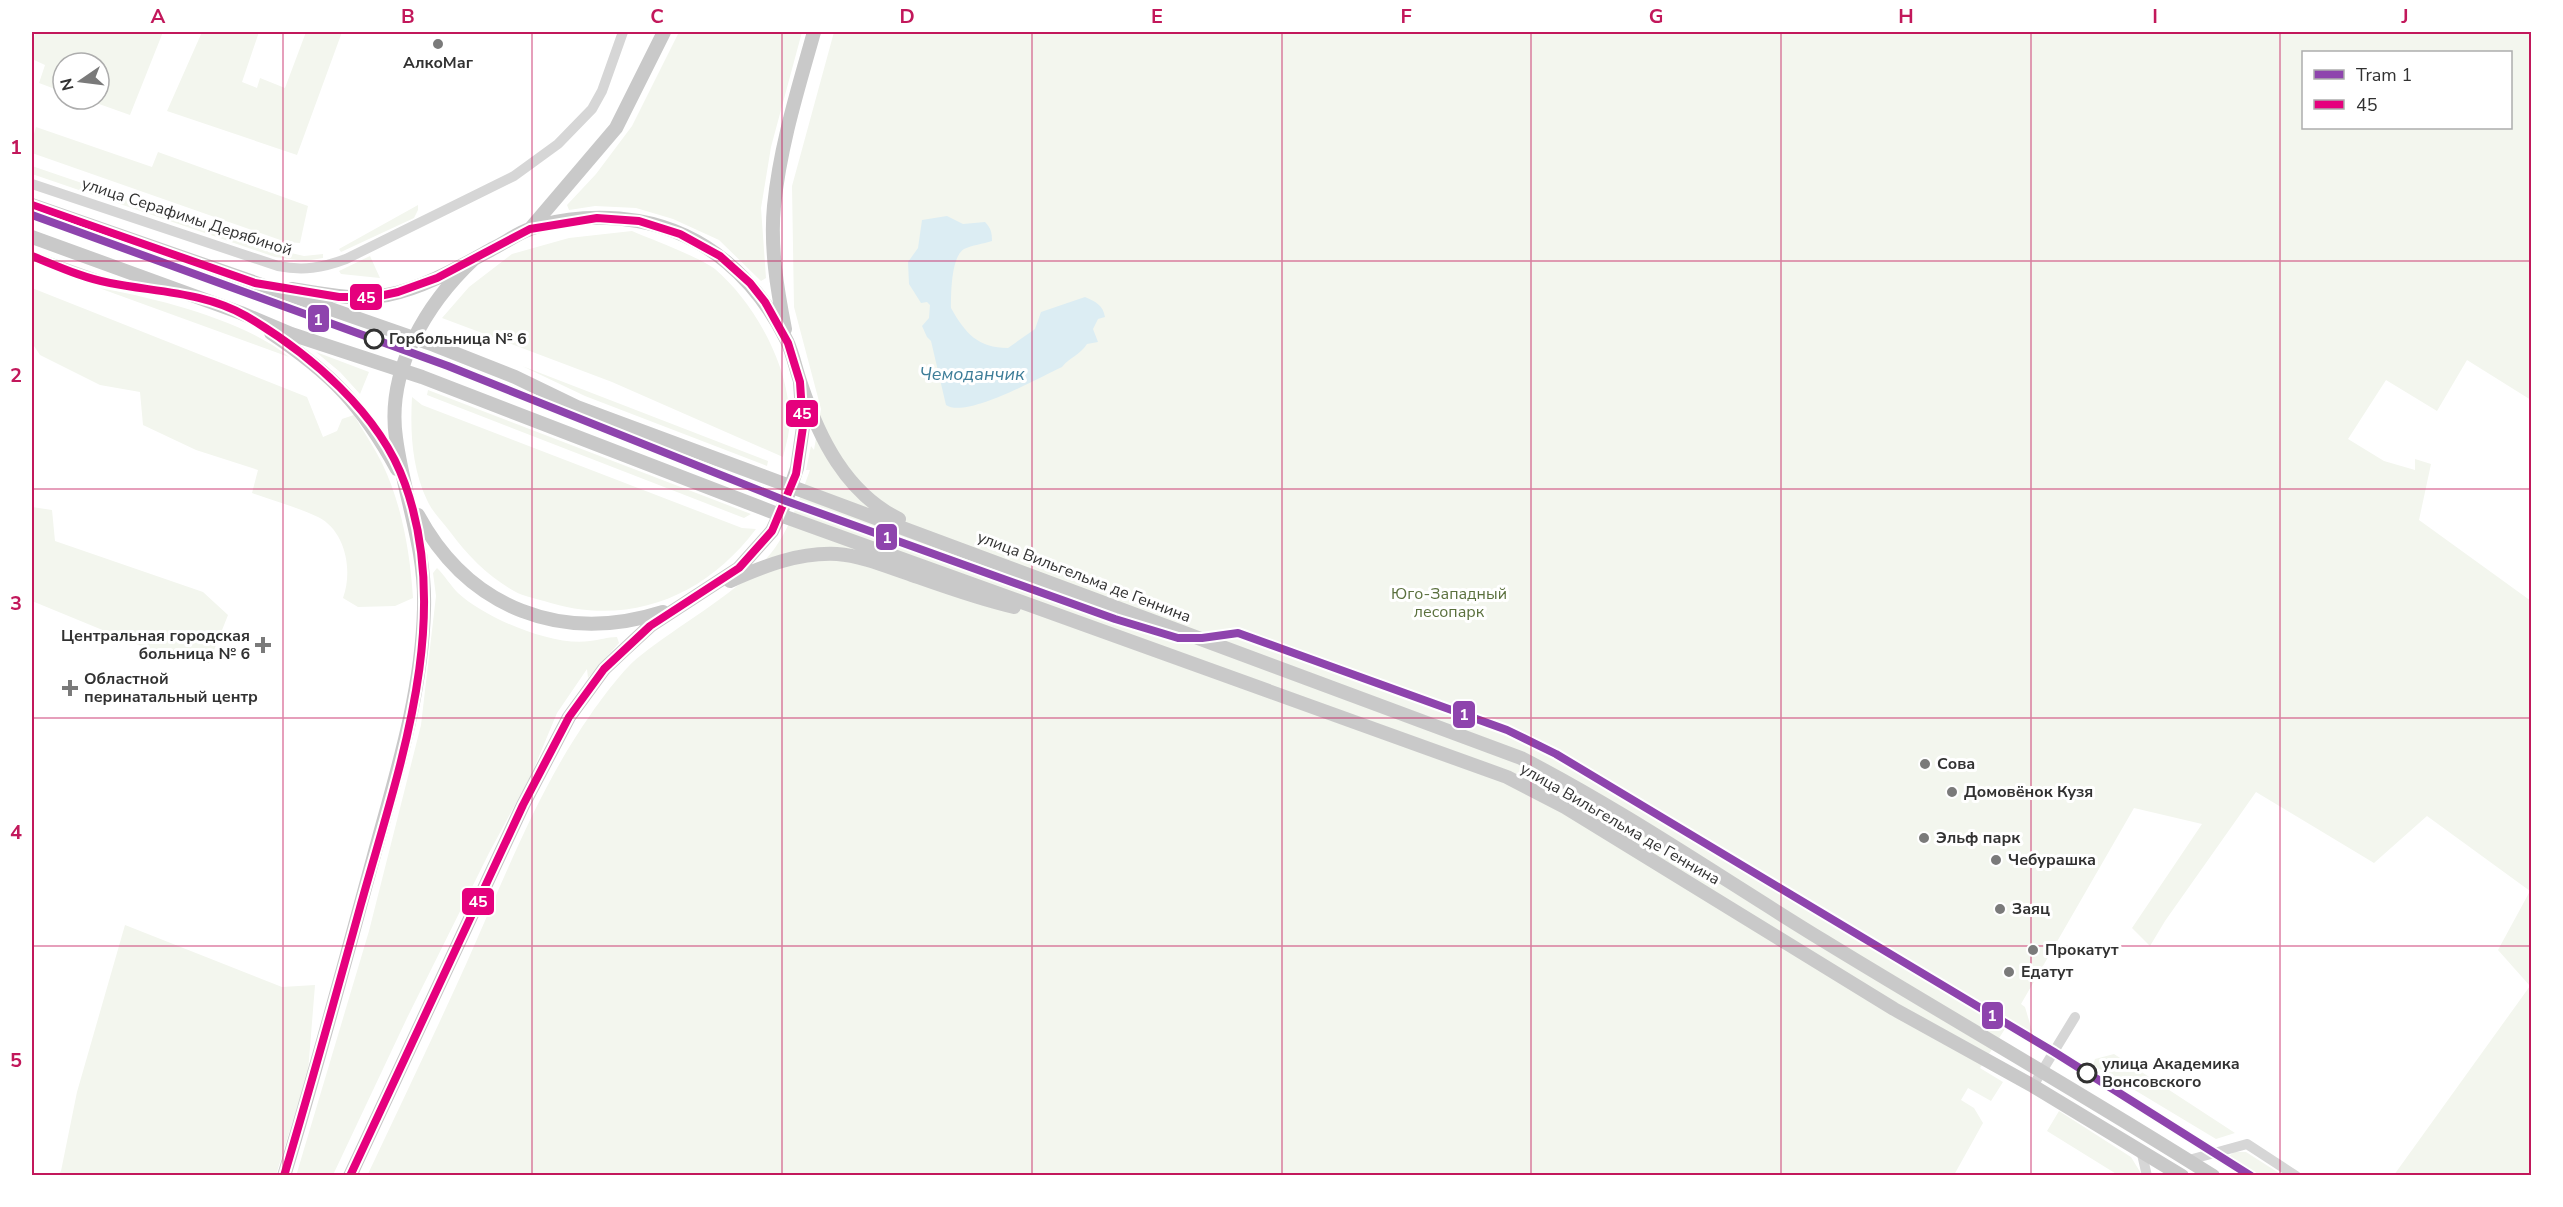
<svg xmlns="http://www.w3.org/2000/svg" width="2563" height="1207" viewBox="0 0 2563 1207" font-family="'Nunito Sans',sans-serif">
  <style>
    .green { fill: #f3f6ee; fill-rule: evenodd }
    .water { fill: #dcedf3 }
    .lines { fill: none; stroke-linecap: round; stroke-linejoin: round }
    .minor { stroke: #d6d6d6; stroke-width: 10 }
    .major { stroke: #c9c9c9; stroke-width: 14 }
    .bus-1-casing { stroke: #fff; stroke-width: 12 }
    .bus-1 { stroke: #e5007d; stroke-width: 8 }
    .tram-1-casing { stroke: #fff; stroke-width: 12 }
    .tram-1 { stroke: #8e44ad; stroke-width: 8 }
    .grid { fill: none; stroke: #c2185b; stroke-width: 1.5; stroke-opacity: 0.55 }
    .poi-dot { fill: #7a7a7a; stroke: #fff; stroke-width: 2 }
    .stop-dot { fill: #fff; stroke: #323232; stroke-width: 3 }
    .labels { text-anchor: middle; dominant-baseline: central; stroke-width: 6; stroke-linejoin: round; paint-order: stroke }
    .poi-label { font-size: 16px; font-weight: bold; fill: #323232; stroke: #fff; text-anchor: start }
    .street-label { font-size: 16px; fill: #323232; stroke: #fff }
    .stop-label { font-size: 16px; font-weight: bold; fill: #323232; stroke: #fff; text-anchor: start }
    .park-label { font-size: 16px; fill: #5a703d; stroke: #fff }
    .water-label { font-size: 18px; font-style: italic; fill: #3d7d98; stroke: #fff }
    .line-badge { stroke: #fff; stroke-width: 2 }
    .badge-label { font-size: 16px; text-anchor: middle; font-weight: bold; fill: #fff }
    .neatline { fill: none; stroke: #c2185b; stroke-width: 2 }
    .grid-label { font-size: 20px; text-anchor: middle; font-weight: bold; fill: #c2185b }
  </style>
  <rect width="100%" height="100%" fill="#fff"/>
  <path class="green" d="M36,32H163L130,115L85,99H99V63H63V92L39,83L45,65L32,59V44Z
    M202,32H259L242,82L257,88L260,78L285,88L306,32H342L297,155L167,111Z
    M679,32H802L771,147L761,208L766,278L761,281L719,240L673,219L636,208L595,206L569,210L567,205L596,174L632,126Z
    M834,32H2531V400L2467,360L2437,411L2386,380L2348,439L2384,461L2415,470V459L2431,464L2419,520L2531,601V1175H2394L2530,986L2498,950L2530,891L2427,816L2374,863L2256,792L2165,921L2150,946L2132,928L2202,824L2134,808L2021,1004L2025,1007L2033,1034L2010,1021L1980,1068L2003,1082L1991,1101L1968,1088L1961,1100L1974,1108L1983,1123L1954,1175L367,1176C401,1104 435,1033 467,962C503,881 539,787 591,714C602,698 625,667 640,656C681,623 730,598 766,559C788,535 799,500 810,470H806L811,446L814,450L821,409L794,307L792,186ZM2304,52H2510V128H2304Z
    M36,127L152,167L158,152L308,206L300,243L286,242L32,153V141Z
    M32,166L278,250L304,256L323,254V258L305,261L275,257L32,174Z
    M418,205V210L414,218L341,252L339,249Z
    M632,231C653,240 699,257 715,269C757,305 794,374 789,430C788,439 785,448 783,457L612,382L442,318L469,287L512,254L569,238Z
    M370,256L380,278L341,274L339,271Z
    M32,288L307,397L323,437L337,431L342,419L354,415C363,431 374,447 382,463C402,505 410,552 413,598L395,606L358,607L343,598C353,571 346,531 318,517C297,507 274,501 252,493L258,470L196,450L143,425L140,392L100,385L40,355L32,343Z
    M99,288C156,298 244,320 289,357Z
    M316,352L369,372L360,394L340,372Z
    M522,366L768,461L767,466L585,396Z
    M428,390L751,514L744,518L427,395Z
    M412,397L422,405L742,528L756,529C704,598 627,628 544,601C534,598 522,596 514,591C489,577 467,555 451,533C443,522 432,512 427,500C412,468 410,432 412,397Z
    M32,507L52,510L55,541L203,592L228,615L209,663L173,659L32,601Z
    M437,568C445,576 451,586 458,593C485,618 553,647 590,641C600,640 607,637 617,637L619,643L588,678L587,669L557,713L532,773L489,853L407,1018L333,1175L296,1176L369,931L421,725L436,596L433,573Z
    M125,925L282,987L315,985L308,1072L276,1175L57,1176L61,1171L77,1092Z
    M2114,1054L2235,1133L2216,1139L2093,1065L2095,1059Z
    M2059,1111L2131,1157L2142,1175H2118L2047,1131Z
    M2234,1152H2246L2282,1175H2260L2229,1156Z"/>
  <path class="water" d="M947,216L963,224L985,222C991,228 992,233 992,241C983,244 972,245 964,249C951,257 951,294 951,308C965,333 978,348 1008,348L1035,329L1041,312L1085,297C1096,302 1103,305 1105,317L1098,319L1093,329L1098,342L1087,344C1080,355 1070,357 1062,367C1040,377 966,419 946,405L931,341L927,337L922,326L929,318L930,305L927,302L921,303L909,284L908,262L918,248L922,220Z"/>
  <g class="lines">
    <path class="minor" d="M32,184L278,266C303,271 322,268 346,259L514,176L558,144L592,109L602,91L623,32
      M32,256L105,282L179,294
      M2033,1086L2075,1017
      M2141,1150L2147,1176
      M2189,1160L2247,1144L2296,1176"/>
    <path class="major" d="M32,205L434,345L515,377L577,407L1521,758C1626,812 1724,880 1824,941C1953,1020 2085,1095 2213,1176
      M530,229L616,128L664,32
      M32,237L241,313L291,334L422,377L780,515L1507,777L1565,807L1894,1009L2033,1086L2182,1176
      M292,289C324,294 355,301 387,295C424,288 461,266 494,248C506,242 518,233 530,229C563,217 604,215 638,221C707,233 757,280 787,341C793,354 796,370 801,384C819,438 846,493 899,519
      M785,329C777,289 770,246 774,206C780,146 798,89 814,32
      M271,333C332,374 361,404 397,469
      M418,515C469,609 562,644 663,612
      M730,581C764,566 799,552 837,554C863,556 888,567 912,575C946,587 979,599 1014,607
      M284,1176C316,1071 344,965 373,859C395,778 422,694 424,609C426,547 404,498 396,438C386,370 427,303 474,259
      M350,1176L523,805L569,717L604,669L623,651L650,626L739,568L772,531L786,501L797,468L803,427L800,382"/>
    <g class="bus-1-casing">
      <path id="bus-1" d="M32,205L255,283L339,297H375L398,292L437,278L530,229L597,218L639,221L680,234L720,256L750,283L765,302L788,343L800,382L803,427L796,474L772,531L739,568L650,626L604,669L569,717L523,805L350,1176
        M32,256C57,266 83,278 110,283C155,292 205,292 246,316C309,353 380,413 405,484C454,620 398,771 361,904C336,995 311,1085 284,1176"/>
    </g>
    <use href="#bus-1" class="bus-1"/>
    <g class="tram-1-casing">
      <path id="tram-1" d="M32,215L448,366L786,501L1115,619L1178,638H1202L1238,633L1507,730L1556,754L2054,1052L2251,1176"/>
    </g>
    <use href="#tram-1" class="tram-1"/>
  </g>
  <path class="grid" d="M283,32V1176M532,32V1176M782,32V1176M1032,32V1176M1282,32V1176M1531,32V1176M1781,32V1176M2031,32V1176M2280,32V1176M32,261H2532M32,489H2532M32,718H2532M32,946H2532"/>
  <g class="poi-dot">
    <circle cx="438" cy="44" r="6"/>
    <path d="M260 636h6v6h6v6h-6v6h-6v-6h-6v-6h6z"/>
    <path d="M67 679h6v6h6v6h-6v6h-6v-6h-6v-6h6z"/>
    <circle cx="1925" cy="764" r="6"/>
    <circle cx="1952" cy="792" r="6"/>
    <circle cx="1924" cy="838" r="6"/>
    <circle cx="1996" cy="860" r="6"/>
    <circle cx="2000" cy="909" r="6"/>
    <circle cx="2033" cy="950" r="6"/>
    <circle cx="2009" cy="972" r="6"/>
  </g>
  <g class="stop-dot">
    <circle cx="374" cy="339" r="9"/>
    <circle cx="2087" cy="1073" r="9"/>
  </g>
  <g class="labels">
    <g class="poi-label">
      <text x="438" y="63" text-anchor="middle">АлкоМаг</text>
      <text x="250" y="636" text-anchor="end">Центральная городская<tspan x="250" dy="18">больница № 6</tspan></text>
      <text x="84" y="679">Областной<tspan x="84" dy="18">перинатальный центр</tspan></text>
      <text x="1937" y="764">Сова</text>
      <text x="1964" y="792">Домовёнок Кузя</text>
      <text x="1936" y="838">Эльф парк</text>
      <text x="2008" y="860">Чебурашка</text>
      <text x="2012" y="909">Заяц</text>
      <text x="2045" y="950">Прокатут</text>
      <text x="2021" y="972">Едатут</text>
    </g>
    <g class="street-label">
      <text transform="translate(187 217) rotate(18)">улица Серафимы Дерябиной</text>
      <text transform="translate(1084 577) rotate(21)">улица Вильгельма де Геннина</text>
      <text transform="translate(1620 824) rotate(30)">улица Вильгельма де Геннина</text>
    </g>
    <g class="stop-label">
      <text x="389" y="339">Горбольница № 6</text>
      <text x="2102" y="1064">улица Академика<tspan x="2102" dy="18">Вонсовского</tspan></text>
    </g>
    <g class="park-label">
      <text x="1449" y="594">Юго-Западный<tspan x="1449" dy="18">лесопарк</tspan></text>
    </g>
    <g class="water-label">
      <text x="972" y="374">Чемоданчик</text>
    </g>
  </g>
  <g class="line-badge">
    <rect x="349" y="283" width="34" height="28" rx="6" fill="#e5007d"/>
    <rect x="307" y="304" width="23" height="29" rx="6" fill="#8e44ad"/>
    <rect x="785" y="399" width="34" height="29" rx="6" fill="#e5007d"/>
    <rect x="875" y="523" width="23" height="28" rx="6" fill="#8e44ad"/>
    <rect x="1452" y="700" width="24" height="29" rx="6" fill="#8e44ad"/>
    <rect x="461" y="887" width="34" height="29" rx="6" fill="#e5007d"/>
    <rect x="1981" y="1001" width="23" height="29" rx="6" fill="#8e44ad"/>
  </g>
  <g class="badge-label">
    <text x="366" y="303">45</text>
    <text x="318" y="325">1</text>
    <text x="802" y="419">45</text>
    <text x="887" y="543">1</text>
    <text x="1464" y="720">1</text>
    <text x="478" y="907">45</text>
    <text x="1992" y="1021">1</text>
  </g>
  <rect width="2563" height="1207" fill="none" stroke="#ffffff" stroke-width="66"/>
  <rect x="2302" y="51" width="210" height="78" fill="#ffffff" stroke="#adadad" stroke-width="1.5"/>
  <rect x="2314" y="70" width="30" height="9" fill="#8e44ad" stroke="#adadad" stroke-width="1.5"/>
  <text x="2356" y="81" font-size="18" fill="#323232">Tram 1</text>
  <rect x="2314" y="100" width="30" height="9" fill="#e5007d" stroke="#adadad" stroke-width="1.5"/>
  <text x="2356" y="111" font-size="18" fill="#323232">45</text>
  <g transform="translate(81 81) rotate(256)"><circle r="28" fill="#ffffff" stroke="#adadad" stroke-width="1.5"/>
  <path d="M0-4.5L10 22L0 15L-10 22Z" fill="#7a7a7a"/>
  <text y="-9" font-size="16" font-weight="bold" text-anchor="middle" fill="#323232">N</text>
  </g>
  <rect x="33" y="33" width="2497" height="1141" class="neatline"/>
  <g class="grid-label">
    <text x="158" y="23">A</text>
    <text x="408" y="23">B</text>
    <text x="657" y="23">C</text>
    <text x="907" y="23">D</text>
    <text x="1157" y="23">E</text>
    <text x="1406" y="23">F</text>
    <text x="1656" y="23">G</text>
    <text x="1906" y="23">H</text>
    <text x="2155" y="23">I</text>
    <text x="2405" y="23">J</text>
    <text x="16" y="154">1</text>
    <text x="16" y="382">2</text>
    <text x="16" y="610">3</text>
    <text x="16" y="839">4</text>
    <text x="16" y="1067">5</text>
  </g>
</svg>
